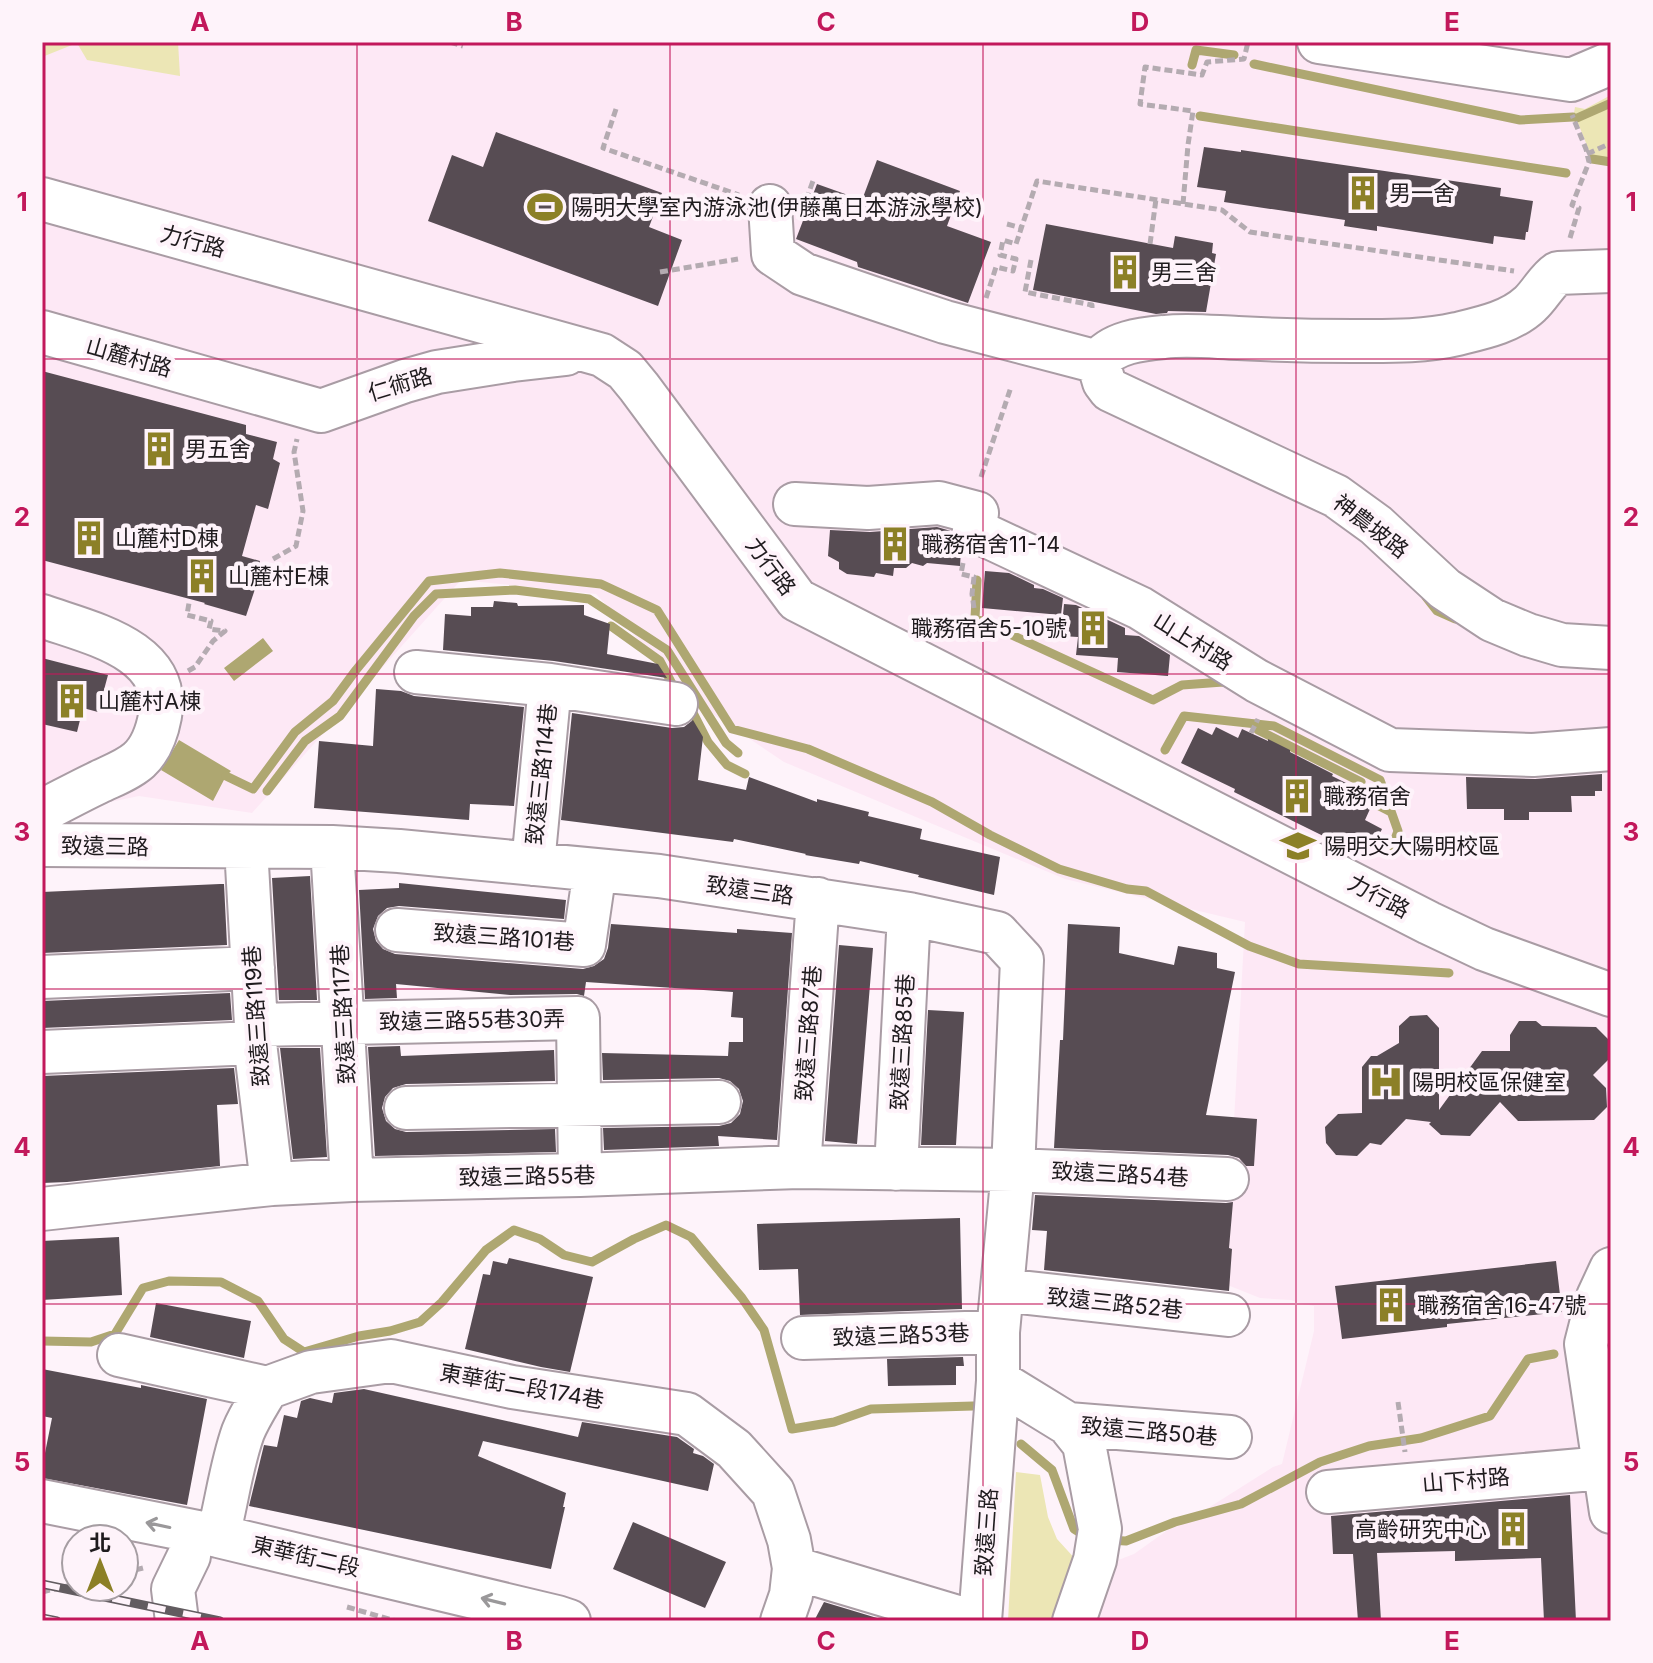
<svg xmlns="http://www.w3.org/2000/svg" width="1653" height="1663" viewBox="0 0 1653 1663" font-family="Inter,'Noto Sans TC',sans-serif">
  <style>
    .built { fill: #fde8f5 }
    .green { fill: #ece6b5 }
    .water { fill: #aea771 }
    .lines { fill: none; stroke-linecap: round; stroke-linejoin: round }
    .stream { stroke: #aea771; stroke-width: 9 }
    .building { fill: #574c53 }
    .minor-casing { stroke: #a99ca4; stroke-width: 46 }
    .path { stroke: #b4abb1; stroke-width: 5; stroke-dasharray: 8 4; stroke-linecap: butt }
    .minor { stroke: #fff; stroke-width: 42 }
    .rail-casing { stroke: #625c60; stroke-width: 9 }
    .rail { stroke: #fef3fa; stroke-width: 6; stroke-dasharray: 18; stroke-linecap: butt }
    .oneway { stroke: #9a989a }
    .grid { fill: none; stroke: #c2185b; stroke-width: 2; stroke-opacity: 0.55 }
    .labels { text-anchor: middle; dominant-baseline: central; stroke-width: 8; stroke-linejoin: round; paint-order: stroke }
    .poi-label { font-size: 22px; fill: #1f1b1e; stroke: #fef3fa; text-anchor: start }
    .street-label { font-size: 22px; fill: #1f1b1e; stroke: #fef3fa }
    .neatline { fill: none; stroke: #c2185b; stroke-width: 3 }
    .grid-label { font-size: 26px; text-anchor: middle; font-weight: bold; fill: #c2185b }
  </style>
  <rect width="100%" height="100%" fill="#fef3fa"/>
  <path class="built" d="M42,42H1611V1621H1089L1113,1562L1134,1554L1186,1517L1197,1515L1273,1467L1282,1464L1314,1331V1306L1302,1304L1291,1300L1260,1298L1225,1284L1245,922L1065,879L784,762L698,704L596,594L461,580L252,813L139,796L76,809L42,796Z"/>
  <path class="green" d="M42,42H178L180,76L87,60L77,43L42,57Z
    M1611,95V160L1590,157L1588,148L1574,113L1575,107L1585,109Z
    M1016,1472L1040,1475L1048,1517L1057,1539L1078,1562L1065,1621H1008Z"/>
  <path class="water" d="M263,638L273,651L234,681L224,668Z
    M179,740L231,771L226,776L213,801L161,770Z"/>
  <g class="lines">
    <path class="stream" d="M1254,64L1520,120L1573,117
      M1192,65L1196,50L1234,55
      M1200,116L1566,173
      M1577,118L1611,103
      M1592,159L1611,162
      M977,580L975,618L1153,700L1182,685L1223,682L1232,685
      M1426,597L1437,611L1455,619
      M611,626L660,661L676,691
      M689,705L708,742L727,765L745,774
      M1258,730L1361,782L1356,794L1391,812
      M1165,750L1184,716L1274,726L1380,780L1398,831L1390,852
      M226,776L253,789L295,732L333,701L356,670L429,581L500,573L601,584L657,610L732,729L808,749L932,802L990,835L1059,869L1127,889L1146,891L1249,946L1299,964L1449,973
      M267,791L305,741L340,716L414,616L436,594L515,590L589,599L667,650L726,743L738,753
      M42,1341L91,1342L115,1334L143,1288L169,1281L221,1282L258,1301L284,1339L304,1352L359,1336L390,1331L420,1322L442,1302L486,1250L514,1230L540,1239L564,1255L592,1262L634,1239L666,1225L691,1237L742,1298L764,1330L792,1429L834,1422L871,1409L973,1406
      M1021,1444L1052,1470L1074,1529L1088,1538
      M1107,1540L1126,1541L1175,1522L1241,1504L1320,1462L1369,1446L1421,1438L1490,1416L1528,1359L1554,1354"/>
  </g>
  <path class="building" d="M496,132L662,193L649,227L682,240L658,306L428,221L452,155L483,167Z
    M1204,147L1241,152V150L1501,188L1500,196L1533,201L1528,232H1526L1525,240L1494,236L1493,244L1377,226V231L1344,226L1345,220L1224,202L1226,191L1197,187Z
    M877,160L960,191L947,226L991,242L968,303L858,267L857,262L796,239L817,184L862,200Z
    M1046,224L1173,248L1175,236L1213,243L1212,253L1216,254L1206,312L1168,311L1167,313L1156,314L1033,290Z
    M42,371L246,425V434L277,442L273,459L280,463L268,509L256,505L242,556L260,561L255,579L258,580L246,616L204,604L205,603L42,560Z
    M937,527L951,531L953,542L961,550L960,566L927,563L923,566L912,563L906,568H894L893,576L876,573L874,577L847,574L839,569V562L828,556L830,530L870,532Z
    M985,571L1009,573L1034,585V588L1043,589L1063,598L1061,615L982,608Z
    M494,601L517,603L518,606L584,605V615L610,624L607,654L658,664L667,678L554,661L443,650L445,614L471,616V607H493Z
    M1064,604L1076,605L1125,628V635L1139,636L1170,655L1168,676L1117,672L1118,658L1076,655L1078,637L1061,636Z
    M42,658L108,675L98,712L83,708L77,732L42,724Z
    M376,689L401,691L414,696L524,707L514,806L470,804L469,820L314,808L319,741L373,746Z
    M572,713L672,728L684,727L693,720L703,737L698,780L746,790L749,777L817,802V799L869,812L868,816L922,829L920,839L1000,857L994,895L918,877L919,875L860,861L859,864L805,855L806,854L734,839L733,842L561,820Z
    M1216,727L1238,738L1242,729L1268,741V739L1290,750V752L1333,774L1332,776L1356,788L1351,800L1370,809L1365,820L1382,829L1368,858L1234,792L1235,789L1181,763L1198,728L1212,735Z
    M1602,774V791H1595V796H1571L1572,812H1529V820H1504V809H1467L1466,777L1535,779Z
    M310,876L317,1000H279L272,878Z
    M399,883L566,900L564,919L399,906L387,908L378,916L373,929L376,941L383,949L395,954L583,969L594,966L604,959L608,948L611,924L737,933V929L792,933L777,1140L718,1136L719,1146L604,1150L603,1128L719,1126L731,1123L740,1114L743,1101L739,1089L730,1081L719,1078L603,1080L602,1053L728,1056L729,1042H743V1018L731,1017L733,992L586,982L584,996L577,994L510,995L396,984L397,998L365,999L359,890L399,888Z
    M220,884H224L227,945L42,953V892Z
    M1068,924L1120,927L1119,953L1174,965L1178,946L1217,953V968L1235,972L1206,1115L1257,1119L1254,1166H1246L1239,1158L1228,1155L1054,1148L1060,1040H1063Z
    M839,945L873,948L857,1144L825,1141Z
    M230,993L232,1020L42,1028V1001Z
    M928,1010L964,1012L956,1145H921Z
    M1427,1015L1439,1028V1110L1482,1051H1510V1035L1519,1021H1536L1542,1026L1596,1027L1610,1041L1609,1059L1593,1075L1606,1088L1607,1107L1594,1120L1518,1121L1500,1102L1470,1136L1441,1135L1429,1124L1431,1122L1406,1119L1381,1145L1370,1143L1357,1156L1336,1155L1326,1143L1325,1127L1338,1114L1362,1113V1067L1371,1056H1377L1399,1043V1026L1410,1016Z
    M400,1046L401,1056L554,1050L555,1081L406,1084L393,1088L385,1097L382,1108L386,1121L395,1129L406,1132L555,1129L556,1152L375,1156L368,1047Z
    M280,1048H320L327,1157L293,1159Z
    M234,1068L238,1104L217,1105L220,1166L67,1182L42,1183V1076Z
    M1035,1195L1226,1203L1233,1202L1229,1248L1232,1249L1229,1291L1044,1270L1047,1231L1032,1230Z
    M960,1218L962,1309L800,1315L798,1269L759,1270L757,1224Z
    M119,1237L122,1295L42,1300V1241Z
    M509,1258L593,1277L570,1372L541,1367L465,1349L483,1274L490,1275L493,1261L507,1264Z
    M1556,1261L1562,1312L1447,1324V1327L1342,1339L1335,1286Z
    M156,1303L251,1321L244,1358L150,1337Z
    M963,1357L964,1366H956V1385L888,1386L887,1359Z
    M42,1369L141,1388V1385L207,1399L187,1505L42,1478V1468L52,1418L42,1416Z
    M364,1389L578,1437L582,1422L677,1437L694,1449L693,1453L703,1456L714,1464L708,1491L483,1441L478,1456L566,1493L563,1507H565L551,1569L249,1506L264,1445L277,1447L284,1415L297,1418L301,1401L310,1398L332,1403L334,1393Z
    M1570,1495L1576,1621H1544L1541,1558L1455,1561V1551L1377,1553L1381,1621H1358L1353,1554H1333L1331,1516Z
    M633,1522L726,1562L705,1608L613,1569Z
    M824,1602L887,1621H814Z"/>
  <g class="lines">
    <g class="minor-casing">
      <path id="minor" d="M1319,42L1571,80L1611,63
        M42,199L602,355L625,370L639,387L797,600L1429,923L1484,949L1611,995
        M770,206L773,254L803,274L870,297L945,322L1098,362L1104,382L1110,390L1336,496L1376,525L1445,589L1492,620L1528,635L1562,645L1611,648
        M42,332L321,411L405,381L437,372L513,360L566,354
        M1098,362C1112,342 1142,339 1164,337C1188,334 1213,337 1238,338C1276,340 1315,341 1354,341C1388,341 1423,342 1457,334C1482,328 1511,322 1530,304C1540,295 1547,280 1558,273L1611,271
        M795,504L868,508L939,503L977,513L974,530L1140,608L1257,681L1390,750L1533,755L1611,749
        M42,616C89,633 172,649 160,716C157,732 151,749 139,760C128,770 111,776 97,783C78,792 60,802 42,811
        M416,672L550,685L676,704
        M42,845L332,847L399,851L659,876L909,914L997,933L1022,960L1013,1170L998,1332V1381L980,1621
        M246,847L256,1025L255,1043L272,1184
        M332,847L352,1180
        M533,864L550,685
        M397,930L584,945L595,870
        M42,977L253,968
        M256,1025L578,1018L580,1175
        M42,1052L255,1043
        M406,1108L719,1102
        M799,1167L818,899
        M896,1169L909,914
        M42,1209L272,1184L352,1180L580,1175L799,1167L1013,1170L1227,1179
        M1611,1269L1598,1297L1586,1344L1611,1512
        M1002,1290L1228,1315
        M803,1338L998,1332
        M119,1355L267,1388
        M998,1381L1068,1424L1084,1444L1100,1529L1095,1560L1074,1621
        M1068,1424L1230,1437
        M1328,1492L1604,1468
        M42,1501L218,1536L557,1617L569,1621
        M218,1536C227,1501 231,1466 243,1432C249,1417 259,1402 267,1388L311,1372L391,1361L512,1387L687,1414L734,1449L773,1492L789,1540L794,1568L791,1595L782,1621
        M794,1568L971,1621
        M177,1621L173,1589L189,1556"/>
    </g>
    <path class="path" d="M450,42L463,46
      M616,109L603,148L739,195
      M1587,154L1611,143
      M806,200L813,181
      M1183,204L1188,145L1193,111L1140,104L1145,67L1202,75L1207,62L1244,59L1248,42
      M956,220L959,213
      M1007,224L1022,228
      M1570,238L1579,208L1572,205L1589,162L1586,149L1572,115
      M1150,244L1156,199
      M1031,260L1025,292L1092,305V308
      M660,272L738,259
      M986,298L996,267L1013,271L1016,259L1000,255L1003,240L1016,244L1037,181L1222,210L1250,232L1514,271
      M981,477L1011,387
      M273,559L296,546L303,511L294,452L297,439
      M963,563L961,574L974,577L972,594L974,608
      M188,671L195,667L213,641L225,631L209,629L211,621L187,615L189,603
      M1251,733L1258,719
      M1398,1402L1405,1452
      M124,1573L143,1568
      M42,1592L76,1584
      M347,1607L396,1621"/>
    <use href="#minor" class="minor"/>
    <g class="rail-casing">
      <path id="rail" d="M42,1584L220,1621
        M42,1618L57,1621"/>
    </g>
    <use href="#rail" class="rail"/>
  </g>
  <defs><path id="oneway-shaft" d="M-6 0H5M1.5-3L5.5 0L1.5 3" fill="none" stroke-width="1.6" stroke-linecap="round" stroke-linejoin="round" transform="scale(2)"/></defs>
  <g class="oneway">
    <use href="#oneway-shaft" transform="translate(158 1525) rotate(-168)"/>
    <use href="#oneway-shaft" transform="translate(493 1601) rotate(-166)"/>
  </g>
  <path class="grid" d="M357,42V1621M670,42V1621M983,42V1621M1296,42V1621M42,359H1611M42,674H1611M42,989H1611M42,1304H1611"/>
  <defs>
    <g id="building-bare" transform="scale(2.76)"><path d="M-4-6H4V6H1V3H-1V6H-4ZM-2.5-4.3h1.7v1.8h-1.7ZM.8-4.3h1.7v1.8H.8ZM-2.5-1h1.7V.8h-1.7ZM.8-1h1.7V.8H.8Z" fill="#8c8027" stroke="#fef3fa" stroke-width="2.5" paint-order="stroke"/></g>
    <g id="stadium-bare" transform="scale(2.76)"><path d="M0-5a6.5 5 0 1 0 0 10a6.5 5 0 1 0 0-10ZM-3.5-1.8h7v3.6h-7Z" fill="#8c8027" stroke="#fef3fa" stroke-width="2.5" paint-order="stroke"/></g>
    <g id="university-bare" transform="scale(2.76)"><path d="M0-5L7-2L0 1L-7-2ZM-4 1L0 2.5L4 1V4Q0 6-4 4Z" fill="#8c8027" stroke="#fef3fa" stroke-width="2.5" paint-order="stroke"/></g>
    <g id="hospital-bare" transform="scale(2.76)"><path d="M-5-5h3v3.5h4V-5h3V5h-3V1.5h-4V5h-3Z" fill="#8c8027" stroke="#fef3fa" stroke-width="2.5" paint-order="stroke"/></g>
  </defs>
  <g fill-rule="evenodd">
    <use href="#building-bare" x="1363" y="193"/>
    <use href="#stadium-bare" x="545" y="207"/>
    <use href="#building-bare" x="1125" y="272"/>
    <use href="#building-bare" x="159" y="449"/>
    <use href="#building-bare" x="89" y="538"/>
    <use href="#building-bare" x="895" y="544"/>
    <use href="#building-bare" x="202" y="576"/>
    <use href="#building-bare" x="1093" y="628"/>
    <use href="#building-bare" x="72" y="701"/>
    <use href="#building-bare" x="1297" y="796"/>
    <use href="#university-bare" x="1298" y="846"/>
    <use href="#hospital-bare" x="1386" y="1082"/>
    <use href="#building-bare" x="1391" y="1305"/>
    <use href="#building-bare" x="1513" y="1529"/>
  </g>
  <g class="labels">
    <g class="poi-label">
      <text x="1389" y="193">男一舍</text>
      <text x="571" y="207">陽明大學室內游泳池(伊藤萬日本游泳學校)</text>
      <text x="1151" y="272">男三舍</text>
      <text x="185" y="449">男五舍</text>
      <text x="115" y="538">山麓村D棟</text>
      <text x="921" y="544">職務宿舍11-14</text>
      <text x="228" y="576">山麓村E棟</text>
      <text x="1067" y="628" text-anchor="end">職務宿舍5-10號</text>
      <text x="98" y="701">山麓村A棟</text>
      <text x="1323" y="796">職務宿舍</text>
      <text x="1324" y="846">陽明交大陽明校區</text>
      <text x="1412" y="1082">陽明校區保健室</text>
      <text x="1417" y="1305">職務宿舍16-47號</text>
      <text x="1487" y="1529" text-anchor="end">高齡研究中心</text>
    </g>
    <g class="street-label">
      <text transform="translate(193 241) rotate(15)">力行路</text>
      <text transform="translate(129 357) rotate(16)">山麓村路</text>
      <text transform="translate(400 384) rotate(-17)">仁術路</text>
      <text transform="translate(1371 526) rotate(38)">神農坡路</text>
      <text transform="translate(771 566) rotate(53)">力行路</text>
      <text transform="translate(1193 641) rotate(32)">山上村路</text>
      <text transform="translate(541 774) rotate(-84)">致遠三路114巷</text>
      <text transform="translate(105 846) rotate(1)">致遠三路</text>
      <text transform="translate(750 890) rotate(8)">致遠三路</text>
      <text transform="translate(1379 896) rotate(28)">力行路</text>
      <text transform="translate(504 937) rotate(4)">致遠三路101巷</text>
      <text transform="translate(343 1014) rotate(-93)">致遠三路117巷</text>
      <text transform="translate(256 1016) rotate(-94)">致遠三路119巷</text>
      <text transform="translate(472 1020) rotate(-1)">致遠三路55巷30弄</text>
      <text transform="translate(808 1033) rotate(-86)">致遠三路87巷</text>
      <text transform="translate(902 1042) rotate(-87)">致遠三路85巷</text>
      <text transform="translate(1120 1174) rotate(3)">致遠三路54巷</text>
      <text transform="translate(527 1176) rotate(-1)">致遠三路55巷</text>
      <text transform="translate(1115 1303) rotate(6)">致遠三路52巷</text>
      <text transform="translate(901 1335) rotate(-2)">致遠三路53巷</text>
      <text transform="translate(522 1386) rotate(10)">東華街二段174巷</text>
      <text transform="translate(1149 1431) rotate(5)">致遠三路50巷</text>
      <text transform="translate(1466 1480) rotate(-5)">山下村路</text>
      <text transform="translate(986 1532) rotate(-86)">致遠三路</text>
      <text transform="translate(306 1556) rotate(13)">東華街二段</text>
    </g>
  </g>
  <rect width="1653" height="1663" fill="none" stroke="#fef3fa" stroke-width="88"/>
  <g transform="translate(100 1563)"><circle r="38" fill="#fef3fa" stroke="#a59da2" stroke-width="2"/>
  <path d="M0-6L14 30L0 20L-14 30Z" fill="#8c8027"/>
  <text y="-12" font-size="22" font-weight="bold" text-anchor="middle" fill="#1f1b1e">北</text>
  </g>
  <rect x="44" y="44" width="1565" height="1575" class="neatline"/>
  <g class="grid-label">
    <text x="200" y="31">A</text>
    <text x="514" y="31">B</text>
    <text x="826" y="31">C</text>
    <text x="1140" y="31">D</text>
    <text x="1452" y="31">E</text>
    <text x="22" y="211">1</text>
    <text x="1631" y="211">1</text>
    <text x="22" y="526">2</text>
    <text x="1631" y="526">2</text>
    <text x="22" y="841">3</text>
    <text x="1631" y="841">3</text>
    <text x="22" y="1156">4</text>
    <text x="1631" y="1156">4</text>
    <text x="22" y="1471">5</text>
    <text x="1631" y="1471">5</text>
    <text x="200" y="1650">A</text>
    <text x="514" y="1650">B</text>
    <text x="826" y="1650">C</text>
    <text x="1140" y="1650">D</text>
    <text x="1452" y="1650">E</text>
  </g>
</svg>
